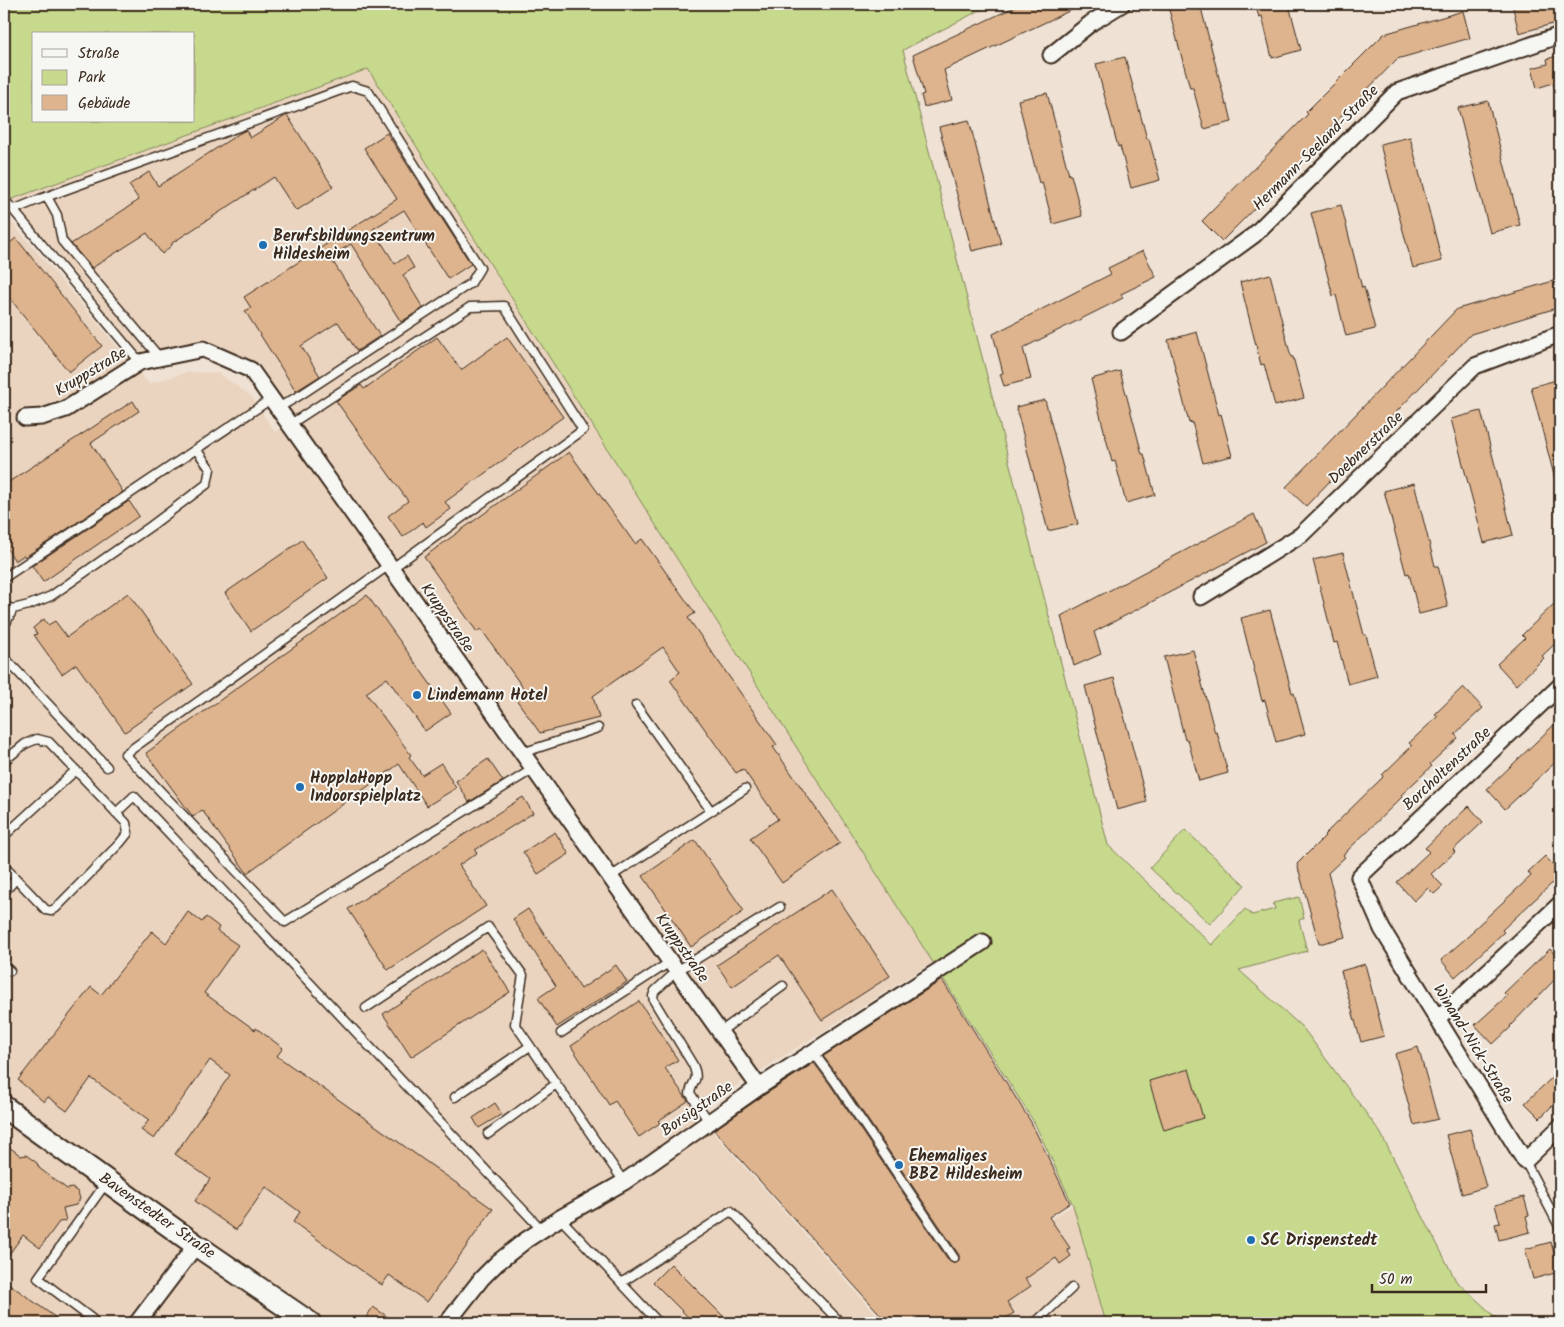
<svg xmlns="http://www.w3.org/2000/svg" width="1564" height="1327" viewBox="0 0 1564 1327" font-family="Kalam,sans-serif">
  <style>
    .built { fill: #ead4bf }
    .green { fill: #c6d98d; stroke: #808256; fill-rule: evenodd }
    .building { fill: #deb48e; stroke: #3b2a1e }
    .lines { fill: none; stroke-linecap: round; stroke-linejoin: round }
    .lane-casing { stroke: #3b2a1e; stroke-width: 11 }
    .street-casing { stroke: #3b2a1e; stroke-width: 19 }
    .secondary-casing { stroke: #3b2a1e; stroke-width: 25 }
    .lane { stroke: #f6f6f2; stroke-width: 8 }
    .street { stroke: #f6f6f2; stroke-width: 15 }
    .secondary { stroke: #f6f6f2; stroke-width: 21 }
    .poi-dot { fill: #1f6fb2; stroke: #f6f6f2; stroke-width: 2 }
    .labels { text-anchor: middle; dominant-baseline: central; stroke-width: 4; stroke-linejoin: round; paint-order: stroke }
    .street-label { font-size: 16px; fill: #3b2a1e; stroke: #f6f6f2 }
    .poi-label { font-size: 16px; font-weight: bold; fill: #3b2a1e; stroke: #f6f6f2; text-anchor: start }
  </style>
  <rect width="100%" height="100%" fill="#efe2d4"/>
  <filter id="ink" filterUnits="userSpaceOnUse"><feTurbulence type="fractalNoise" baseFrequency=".02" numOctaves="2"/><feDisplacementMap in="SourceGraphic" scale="10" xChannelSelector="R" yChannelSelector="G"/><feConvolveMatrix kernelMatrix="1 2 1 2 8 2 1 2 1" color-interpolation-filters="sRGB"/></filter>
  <g filter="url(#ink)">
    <path class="built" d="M368,69L506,289L933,962L695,1112L884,1323H4V213L149,384L187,372L218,373L251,396L275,432L296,419L259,363L204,339L141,360L11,200Z
      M1073,1205L1106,1323H893Z"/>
    <path class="green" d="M4,4H992L903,50L1108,845L1212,945L1245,909L1252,915L1275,909L1273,903L1299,897L1304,918L1299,920L1307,951L1239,970L1303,1028L1380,1132L1456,1281L1502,1323H1106L1073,1205L1034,1122L506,289L368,69L4,202ZM34,34H194V121H34Z
      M1185,830L1245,885L1210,924L1150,868Z"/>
    <path class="building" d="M1021,4H1084L944,70L952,100L924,107L921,95L924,94L913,55Z
      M1176,4H1200L1226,105H1228L1232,122L1204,129L1193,88H1190L1168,6Z
      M1255,4H1293V8L1290,9L1301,50L1272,58L1262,16L1259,17Z
      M1512,4H1560V22L1519,33Z
      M1463,11L1470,38L1397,59L1326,132L1328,134L1222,241L1202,221L1308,114L1306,112L1384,34Z
      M1560,55V93L1556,94L1553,83L1537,88L1532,68L1548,64L1547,59Z
      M1125,57L1147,139H1149L1160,180L1131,188L1120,146L1118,147L1096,64Z
      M1047,93L1069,175H1071L1082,216L1053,224L1042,182L1039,183L1018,100Z
      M1488,101L1520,225L1490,233L1458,108Z
      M287,115L333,187L296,211L274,177L172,243V245L162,254L147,233L92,268L71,244L139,200L129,185L149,172L158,186L240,133L246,130L250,138Z
      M969,120L1001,244L972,251L939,127Z
      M387,133L471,264L448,279L404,210L373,229L395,264L407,256L414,268L403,275L423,308L401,322L351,244L330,257L380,336L357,351L338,322L301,346L320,376L296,391L245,311L251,308L244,297L397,199L364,148Z
      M1410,137L1442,261L1413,268L1380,144Z
      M1341,205L1362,288L1364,287L1375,329L1346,336L1336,295L1333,296L1311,213Z
      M16,238L102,346L69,372L4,291V248Z
      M1143,251L1156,277L1121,294L1123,298L1023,348L1031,379L1004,386L1000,374L1003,373L993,334L1111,274L1108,268Z
      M1270,274L1291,357H1293L1304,398L1275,406L1264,364L1261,365L1240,282Z
      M1560,279V307L1471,334L1306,506L1286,487L1457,309Z
      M1197,332L1219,415L1221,414L1232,456L1203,463L1192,422L1189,423L1168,340Z
      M437,337L461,370L507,337L563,417L445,502L451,509L426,527L423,522L403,537L388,516L408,501L336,401L361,385L364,389Z
      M1120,371L1142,454H1144L1155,495L1126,503L1115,461L1112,462L1091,379Z
      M1560,379V482L1556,483L1531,387Z
      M1045,400L1078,524L1048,531L1016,407Z
      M133,401L139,411L91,443L123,492L25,557L24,555L15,561L4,544V485Z
      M1481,411L1513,535L1484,543L1451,419Z
      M569,452L635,544L642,539L695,613L688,618L777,745L773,747L840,843L782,883L750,838L778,819L743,769L736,773L670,680L680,672L663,647L593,696L599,718L540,733L516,699L526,692L481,629L477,632L424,557Z
      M1414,483L1435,566H1438L1448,607L1419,614L1409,573L1406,574L1384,491Z
      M129,501L139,516L43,582L32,566Z
      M1254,514L1266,542L1094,632L1101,654L1074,666L1061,616Z
      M302,540L328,578L251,631L225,593Z
      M1343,553L1364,635H1366L1377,676L1348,684L1337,642L1334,643L1313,560Z
      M128,593L193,684L125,732L76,664L62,674L34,635L37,634L33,628L44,619L48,625L55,621L67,637Z
      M367,595L451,713L425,731L387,678L366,693L411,755L409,757L422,775L441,763L456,788L427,806L399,764L247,873L202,810L193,817L146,753Z
      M1560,598V639L1542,656L1544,658L1516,685L1497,664L1525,638L1522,635Z
      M1270,610L1292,693H1294L1305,734L1276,742L1265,700L1262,701L1241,618Z
      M1193,650L1215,733L1217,732L1228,773L1199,781L1188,740H1185L1164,657Z
      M1114,678L1147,802L1117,810L1085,686Z
      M1463,687L1483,708L1455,734L1458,738L1430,764L1432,766L1401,795L1402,797L1343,855L1345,857L1328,873L1345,937L1319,944L1297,864L1325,836L1324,835L1383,777L1382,775L1412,746L1409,743L1438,716L1435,714Z
      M1560,719V758L1505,809L1487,789Z
      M488,759L503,781L469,802L456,781Z
      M523,797L533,813L475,850L477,853L459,865L486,906L388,970L348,909Z
      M1469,806L1483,822L1453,850L1455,852L1431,874L1443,886L1434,894L1428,888L1414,901L1397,882L1429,852L1425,848Z
      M555,832L569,854L538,874L523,852Z
      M695,840L744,911L691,947L643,876Z
      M1545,856L1560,873V876L1502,930L1504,932L1474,960L1455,977L1441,960L1474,931L1473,930L1531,876L1528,872Z
      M832,889L890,976L822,1020L779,955L732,987L717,965Z
      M528,909L581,989L616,965L627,982L557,1027L538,998L556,986L513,919Z
      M188,912L202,922L206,917L219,927L217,931L238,945L204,993L255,1030L256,1028L283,1048L277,1056L493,1209L427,1302L389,1275L382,1285L293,1222L300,1212L266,1187L236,1230L195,1201L210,1179L175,1154L230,1075L210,1060L154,1139L141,1130L149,1120L91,1078L67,1111L48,1097L44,1102L18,1080L91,987L101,995L152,931L166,943Z
      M482,949L510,992L411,1057L383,1014Z
      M1550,949L1560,960V974L1510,1026L1511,1027L1493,1044L1475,1025L1507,996L1504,993Z
      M1365,964L1384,1036L1361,1042L1341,971Z
      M942,980L1031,1122L1070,1203L1049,1217L1070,1248L1067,1250L1071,1256L1060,1264L1056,1258L1025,1279L1031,1286L1007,1302L1014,1313L998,1323H888L714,1130L764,1095L814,1063L829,1083L949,1261L952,1263H957L959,1260V1255L839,1077L823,1056Z
      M639,1001L678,1060L665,1068L688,1101L658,1121L660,1123L639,1137L615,1101L609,1105L571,1046Z
      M1418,1047L1438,1119L1414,1125L1395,1054Z
      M1189,1069L1203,1118L1164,1130L1149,1081Z
      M1560,1070V1098L1540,1118L1525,1103Z
      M495,1103L502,1114L479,1128L473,1118Z
      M1470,1129L1486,1187L1462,1194L1446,1135Z
      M4,1143L21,1156L26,1155L37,1163L39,1168L67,1189L72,1188L78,1192L80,1199L76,1205L63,1208L66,1221L59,1222L40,1248L23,1235L4,1261Z
      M1524,1197L1529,1215L1526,1216L1530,1232L1499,1240L1495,1224L1500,1223L1495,1205Z
      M1551,1242L1559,1272L1533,1279L1525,1249Z
      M671,1264L730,1323H694L653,1282Z
      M4,1280L63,1323H4Z
      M373,1307L397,1323H372L365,1319Z"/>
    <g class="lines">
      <g class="lane-casing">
        <path id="lane" d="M47,197L57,215L62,241L160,358
          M4,199L140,362
          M13,210L40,199L352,86L368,91L480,268L471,283L302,394L278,408
          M289,425L470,307L504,306L583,430L391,569
          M389,565L125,754L285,922L533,769
          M4,578L271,399
          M4,606L13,609L29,605L51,596L151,526L207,484L210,469L196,449
          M4,627L13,609
          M4,657L107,767
          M636,705L711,811
          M522,753L598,728
          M4,761L25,744L37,739L49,742L126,823L128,833L120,843L56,908L51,911L46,910L4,866
          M116,813L134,796L542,1230
          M4,836L76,770
          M610,877L745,789
          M4,892L16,879
          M4,966L10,971
          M366,1008L488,927L523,975L515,1024L624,1182
          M720,1032L783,986
          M561,1033L670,962
          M813,1052L834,1080L954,1258
          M455,1097L530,1046
          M709,1122L690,1093C692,1080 700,1082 693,1065L654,1001L653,996L655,991L677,971L780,907
          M488,1134L556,1084
          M1525,1161L1560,1228
          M560,1218L659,1323
          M621,1283L731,1211L841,1323
          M89,1323L92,1319L38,1278L106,1183
          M1035,1323L1072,1288"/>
      </g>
      <g class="street-casing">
        <path id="street" d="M1051,55L1091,23L1122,4
          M1121,332L1254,235L1397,92L1560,35
          M25,418L42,417L66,409L140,362L203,349L251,370L759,1087
          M1201,597L1301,535L1475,366L1560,334
          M1560,686L1359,877L1382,929L1525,1161L1560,1127
          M1437,1019L1560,904
          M137,1323L196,1245
          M447,1323L482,1278L497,1263L526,1240L560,1218L624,1182L759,1087L983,942"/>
      </g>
      <g class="secondary-casing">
        <path id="secondary" d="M4,1107L196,1245L310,1323"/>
      </g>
      <use href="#lane" class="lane"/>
      <use href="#street" class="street"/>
      <use href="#secondary" class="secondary"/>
    </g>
  </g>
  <g class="poi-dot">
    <circle cx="263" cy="245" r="5"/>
    <circle cx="417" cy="695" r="5"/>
    <circle cx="300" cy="787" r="5"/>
    <circle cx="899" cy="1165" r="5"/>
    <circle cx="1251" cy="1240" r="5"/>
  </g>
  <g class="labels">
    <g class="street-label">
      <text transform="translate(1316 148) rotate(-45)">Hermann-Seeland-Straße</text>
      <text transform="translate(91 372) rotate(-31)">Kruppstraße</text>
      <text transform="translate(1366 448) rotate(-44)">Doebnerstraße</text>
      <text transform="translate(447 618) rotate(55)">Kruppstraße</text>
      <text transform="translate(1447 769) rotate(-43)">Borcholtenstraße</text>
      <text transform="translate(682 948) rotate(55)">Kruppstraße</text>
      <text transform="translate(1473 1044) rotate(58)">Winand-Nick-Straße</text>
      <text transform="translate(697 1109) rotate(-35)">Borsigstraße</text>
      <text transform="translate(157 1216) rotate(35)">Bavenstedter Straße</text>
    </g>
    <g class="poi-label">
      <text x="273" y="236">Berufsbildungszentrum<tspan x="273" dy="18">Hildesheim</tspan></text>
      <text x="427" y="695">Lindemann Hotel</text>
      <text x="310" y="778">HopplaHopp<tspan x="310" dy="18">Indoorspielplatz</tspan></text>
      <text x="909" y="1156">Ehemaliges<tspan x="909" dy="18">BBZ Hildesheim</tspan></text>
      <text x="1261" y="1240">SC Drispenstedt</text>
    </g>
  </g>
  <rect width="1564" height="1327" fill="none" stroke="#f6f6f2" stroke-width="20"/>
  <rect x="10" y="10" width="1544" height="1307" fill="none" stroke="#3b2a1e" stroke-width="2" filter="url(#ink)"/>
  <rect x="32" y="32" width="162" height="90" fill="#f6f6f2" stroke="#aba49d"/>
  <rect x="42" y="49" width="25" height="8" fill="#f6f6f2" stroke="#aba49d"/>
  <text x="78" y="58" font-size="15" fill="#3b2a1e">Straße</text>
  <rect x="42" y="70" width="25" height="15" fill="#c6d98d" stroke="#aba49d"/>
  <text x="78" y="82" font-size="15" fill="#3b2a1e">Park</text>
  <rect x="42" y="95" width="25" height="15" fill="#deb48e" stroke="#aba49d"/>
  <text x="78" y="108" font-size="15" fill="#3b2a1e">Gebäude</text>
  <path d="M1372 1284v8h114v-8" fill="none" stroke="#3b2a1e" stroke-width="2.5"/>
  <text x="1379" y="1284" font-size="15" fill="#3b2a1e" stroke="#f6f6f2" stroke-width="4" paint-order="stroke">50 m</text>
</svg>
